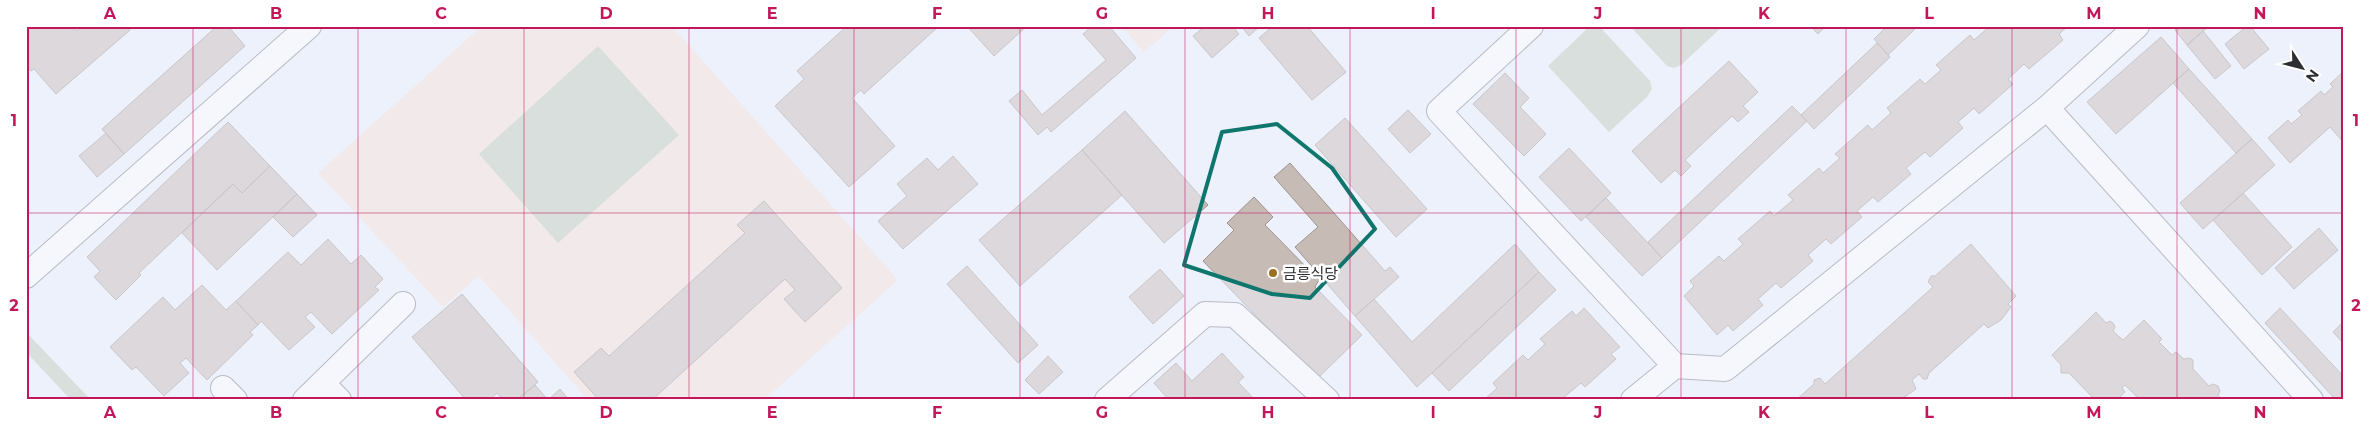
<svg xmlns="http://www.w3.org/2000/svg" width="2370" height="426" viewBox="0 0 2370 426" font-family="Montserrat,'Noto Sans KR',sans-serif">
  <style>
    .education { fill: #f8e2d4 }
    .green { fill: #c1cbb6 }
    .building { fill: #c7bbb6; stroke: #9e938e }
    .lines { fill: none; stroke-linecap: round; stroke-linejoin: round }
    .street-casing { stroke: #787b84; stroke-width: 26 }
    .street { stroke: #fff; stroke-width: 24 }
    .marked { fill: none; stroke: #0f766e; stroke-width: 4; stroke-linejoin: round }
    .grid { fill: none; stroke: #c2185b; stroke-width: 1; stroke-opacity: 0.55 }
    .poi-dot { fill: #9a711e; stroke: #fff; stroke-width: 2 }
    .labels { text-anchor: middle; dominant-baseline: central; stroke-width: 5; stroke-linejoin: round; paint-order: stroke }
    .poi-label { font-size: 15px; fill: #2d2e32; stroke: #fff; text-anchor: start }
    .neatline { fill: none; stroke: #c2185b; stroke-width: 2 }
    .grid-label { font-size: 16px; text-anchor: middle; font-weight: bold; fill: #c2185b }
  </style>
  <rect width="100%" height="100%" fill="#edf1fb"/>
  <path class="education" d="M482,26H672L898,280L764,400H588L479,276L443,307L318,173Z
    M1121,26H1174L1144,52Z"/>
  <path class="green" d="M1590,26H1599L1650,81L1652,89L1647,97L1609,132L1548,66Z
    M1630,26H1723L1681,65L1674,68L1667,66Z
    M598,46L679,135L558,243L479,154Z
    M26,332L91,400H71L26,352Z"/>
  <path class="building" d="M26,26H73L77,31L82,26H127L130,30L56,94L34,69L31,71L26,65Z
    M217,26H228L245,46L124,154L102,129Z
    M847,26H939L864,94L861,90L852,98L895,146L849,187L775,106L804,79L797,71Z
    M967,26H1027L994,56Z
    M1092,26H1109L1136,58L1051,132L1047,127L1038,135L1009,101L1022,90L1042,115L1106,60L1083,34Z
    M1205,26H1232L1239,34L1212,58L1193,36Z
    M1241,26H1260L1249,36Z
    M1273,26H1307L1346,72L1312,100L1259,38Z
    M1810,26H1826L1818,34Z
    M1887,26H1918L1888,55L1874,39Z
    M1990,26H2068L2059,34L2063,40L2029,69L2024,64L2008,79L2013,84L1979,114L1974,108L1958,122L1963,128L1930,157L1925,152L1906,168L1911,174L1878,202L1873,197L1857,211L1862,217L1831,244L1826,239L1808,255L1813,261L1781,288L1776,283L1758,299L1763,305L1733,331L1728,325L1717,335L1684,296L1694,286L1690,281L1719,256L1724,261L1743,244L1738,239L1770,211L1774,216L1793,200L1788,195L1819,168L1823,173L1840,158L1835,154L1868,125L1872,130L1891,113L1887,108L1920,79L1925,84L1941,70L1936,65L1970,35L1974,40Z
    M2180,26H2209L2187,45L2175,30Z
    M2247,26H2250L2269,49L2244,69L2225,44Z
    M2203,31L2231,66L2215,79L2187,45Z
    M2161,37L2189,69L2116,134L2087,102Z
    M1877,43L1890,57L1814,129L1801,115Z
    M1729,61L1758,92L1743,106L1749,112L1738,122L1732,116L1685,160L1691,166L1681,176L1675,170L1661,183L1632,151Z
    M2189,69L2252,139L2236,153L2173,83Z
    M2344,71V143L2330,127L2290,163L2268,138L2288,120L2291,124L2302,115L2298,111L2321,91L2324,95L2333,87L2330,84Z
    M1505,73L1529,98L1520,107L1546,134L1524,156L1473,104Z
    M1792,106L1807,121L1662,258L1648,242Z
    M1408,110L1431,134L1410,153L1388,129Z
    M1125,111L1208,205L1164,243L1082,150Z
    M1345,118L1427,209L1396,237L1315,145Z
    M228,122L270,166L242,193L233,184L139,273L141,275L116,300L94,277L100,271L87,257Z
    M106,133L124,154L97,177L79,156Z
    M2252,139L2275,165L2203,229L2180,203Z
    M1569,148L1611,193L1581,221L1539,177Z
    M1082,150L1122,195L1020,286L979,240Z
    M953,156L978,184L903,249L878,221L907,196L897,184L927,158L938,170Z
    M1290,163L1385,271L1390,267L1399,277L1355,316L1295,247L1318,227L1274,177Z
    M270,166L297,194L217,270L182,233L233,184L242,193Z
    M2243,193L2292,247L2262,275L2213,220Z
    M297,194L317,215L293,237L273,217Z
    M1254,197L1273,217L1265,225L1319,280L1315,287L1362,335L1317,379L1203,261L1234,230L1227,223Z
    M1606,198L1662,258L1642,276L1586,217Z
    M764,201L842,288L805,322L784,299L795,290L785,279L652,400H599L574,372L601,348L609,356L745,233L737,225Z
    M2319,228L2338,250L2294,289L2275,268Z
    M328,239L351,264L361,255L383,279L375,287L379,290L332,334L311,312L305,317L315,327L289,350L261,321L258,325L236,301L288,252L301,265Z
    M1515,244L1539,272L1417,387L1355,316L1374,299L1412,342Z
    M1971,244L2016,296L2008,304L2011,307L2001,320L1988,328L1984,324L1929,373L1927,379H1923L1919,374L1912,380L1916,389L1900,400H1796L1814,384V380L1820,378L1825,384L1933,287L1928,282L1931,276H1935Z
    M967,266L1038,345L1018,363L947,284Z
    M1160,269L1184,296L1153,324L1129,297Z
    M1539,272L1556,290L1449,391L1432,373Z
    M202,285L226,310L236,301L258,325L250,332L253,335L207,380L186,358L180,363L189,373L164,396L136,367L132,370L110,347L163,297L175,310Z
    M462,294L538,382L517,400H503L497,393L490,400H466L412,337Z
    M1584,308L1620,347L1611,354L1616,359L1585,387L1581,383L1563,398L1565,400H1484L1497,388L1493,383L1523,355L1528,360L1545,344L1540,339L1572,311L1576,316Z
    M2280,308L2344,377L2343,400H2336L2265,323Z
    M2096,312L2106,323L2110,321L2113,323L2115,327L2113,331L2123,340L2144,320L2162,339L2159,342L2172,355L2176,352L2184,359L2189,358L2193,360V369L2209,386L2213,384L2218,386L2220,391L2218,395L2222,400H2140L2125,385L2122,388L2125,392L2117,400H2095L2069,373H2061V365L2052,355Z
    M2344,321V344L2333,332Z
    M1222,353L1244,377L1238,382L1255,400H1169L1154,383L1176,363L1192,381Z
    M1048,356L1063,372L1039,394L1025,380Z
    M535,385L548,400H517Z
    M560,389L569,400H548Z"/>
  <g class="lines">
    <g class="street-casing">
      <path id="street" d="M1531,26L1439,111L1675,366L1725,369L2047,108L2137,26
        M2047,108L2311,400
        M26,276L309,26
        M323,384L339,400
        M223,388L235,400
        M305,400L403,304
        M1107,400L1205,314L1235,315L1327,400
        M1633,400L1675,366"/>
    </g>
    <use href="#street" class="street"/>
  </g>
  <path d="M0 0H2370V426H0ZM1277,124L1332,168L1375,229L1310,298L1272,294L1184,265L1222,132Z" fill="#edf1fb" fill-opacity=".55" fill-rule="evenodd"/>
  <path class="marked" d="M1277,124L1332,168L1375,229L1310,298L1272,294L1184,265L1222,132Z"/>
  <path class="grid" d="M193,26V400M358,26V400M524,26V400M689,26V400M854,26V400M1020,26V400M1185,26V400M1350,26V400M1516,26V400M1681,26V400M1846,26V400M2012,26V400M2177,26V400M26,213H2344"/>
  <circle class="poi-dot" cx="1273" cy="273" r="5"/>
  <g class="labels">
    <g class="poi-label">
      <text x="1283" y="273">금릉식당</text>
    </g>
  </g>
  <rect width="2370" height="426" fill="none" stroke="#ffffff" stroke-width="55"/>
  <g transform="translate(2302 68) rotate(126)" stroke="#ffffff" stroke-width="4" paint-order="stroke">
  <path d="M0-4L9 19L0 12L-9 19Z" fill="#2d2e32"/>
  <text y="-8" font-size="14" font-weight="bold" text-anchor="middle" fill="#2d2e32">N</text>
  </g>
  <rect x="28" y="28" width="2314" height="370" class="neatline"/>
  <g class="grid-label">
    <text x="110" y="19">A</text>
    <text x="276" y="19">B</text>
    <text x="441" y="19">C</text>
    <text x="606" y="19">D</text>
    <text x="772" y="19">E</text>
    <text x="937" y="19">F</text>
    <text x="1102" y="19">G</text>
    <text x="1268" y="19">H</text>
    <text x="1433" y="19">I</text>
    <text x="1598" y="19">J</text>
    <text x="1764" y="19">K</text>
    <text x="1929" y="19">L</text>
    <text x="2094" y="19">M</text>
    <text x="2260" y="19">N</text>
    <text x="14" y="126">1</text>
    <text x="2356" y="126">1</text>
    <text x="14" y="311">2</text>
    <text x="2356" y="311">2</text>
    <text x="110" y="418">A</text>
    <text x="276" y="418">B</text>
    <text x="441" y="418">C</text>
    <text x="606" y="418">D</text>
    <text x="772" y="418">E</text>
    <text x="937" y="418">F</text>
    <text x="1102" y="418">G</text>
    <text x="1268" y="418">H</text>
    <text x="1433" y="418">I</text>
    <text x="1598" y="418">J</text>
    <text x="1764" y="418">K</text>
    <text x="1929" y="418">L</text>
    <text x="2094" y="418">M</text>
    <text x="2260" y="418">N</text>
  </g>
</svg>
